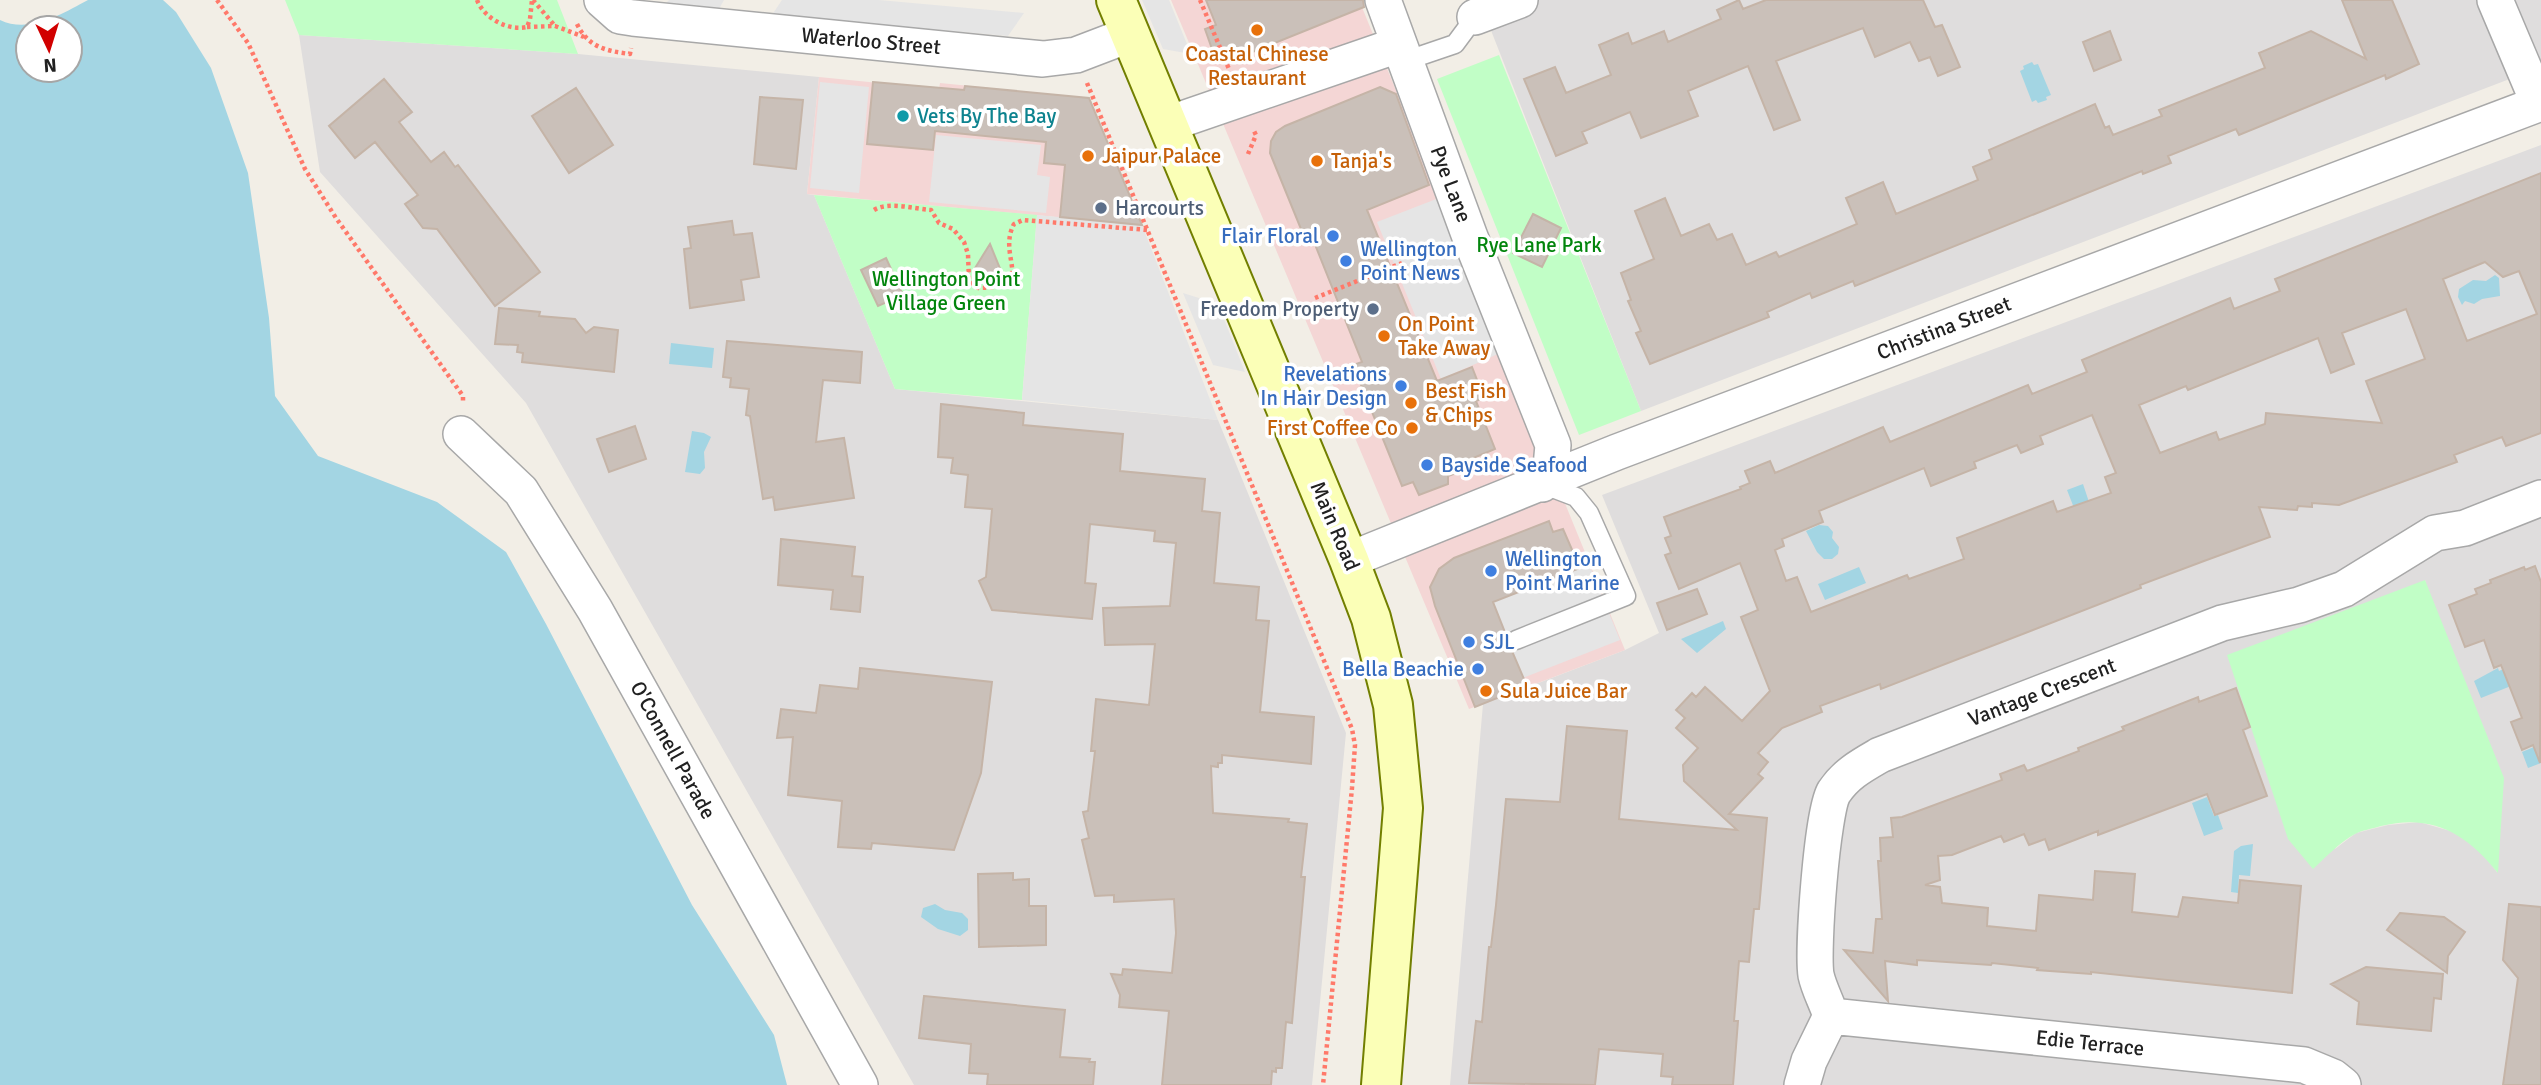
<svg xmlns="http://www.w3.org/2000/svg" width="2541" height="1085" viewBox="0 0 2541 1085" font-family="Signika,sans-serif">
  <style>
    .residential { fill: #dfdddd; fill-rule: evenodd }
    .commercial { fill: #f4d6d5 }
    .park { fill: #c1fec6 }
    .parking { fill: #e5e5e5 }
    .water { fill: #a3d5e3; fill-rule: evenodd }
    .building { fill: #cac0b9; stroke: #c5b4a7; stroke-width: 2; fill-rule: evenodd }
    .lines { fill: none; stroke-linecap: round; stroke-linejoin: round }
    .lane-casing { stroke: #a8a8a8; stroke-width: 21 }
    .street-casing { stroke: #a8a8a8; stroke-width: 38 }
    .secondary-casing { stroke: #727f00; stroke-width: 42 }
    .path { stroke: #ff796a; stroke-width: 4.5; stroke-dasharray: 3.5 3.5; stroke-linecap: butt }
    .lane { stroke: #fff; stroke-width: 18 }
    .street { stroke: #fff; stroke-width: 35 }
    .secondary { stroke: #fbffb7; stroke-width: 38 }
    .food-dot { fill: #e8710a; stroke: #fff; stroke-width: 2.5 }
    .culture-dot { fill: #0f9aa8; stroke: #fff; stroke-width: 2.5 }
    .service-dot { fill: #5c6f8a; stroke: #fff; stroke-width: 2.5 }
    .shop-dot { fill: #3f7fe0; stroke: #fff; stroke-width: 2.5 }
    .labels { text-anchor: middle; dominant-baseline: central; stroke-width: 7; stroke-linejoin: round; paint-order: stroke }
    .street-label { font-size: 21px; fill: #212121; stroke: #fff }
    .food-label { font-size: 21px; fill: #c56008; stroke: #fff; text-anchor: start }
    .culture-label { font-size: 21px; fill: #0d838f; stroke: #fff; text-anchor: start }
    .service-label { font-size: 21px; fill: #4e5e75; stroke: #fff; text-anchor: start }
    .shop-label { font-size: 21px; fill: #366cbe; stroke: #fff; text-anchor: start }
    .park-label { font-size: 21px; fill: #03850d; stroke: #fff }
  </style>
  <rect width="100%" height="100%" fill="#f2eee6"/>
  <path class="residential" d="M1479,0H2541V67L1641,411Z
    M299,35L578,54L819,77L807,194L814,195L895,389L1218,420L1346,733L1312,1085H914L526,403L320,172Z
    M2541,145V1085H1450L1483,704L1625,650L1659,633L1602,495ZM2425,580L2497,872L2480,850L2454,832L2419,822L2388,825L2356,833L2335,849Z"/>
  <path class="commercial" d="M1171,0H1359L1625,650L1469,709Z
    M819,77L939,89L940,83L1089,98L1142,225L807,194Z"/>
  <path class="park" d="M285,0H557L578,54L299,35Z
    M1499,55L1641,411L1579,435L1437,79Z
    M814,195L1037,215L1022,400L895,389Z
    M2425,580L2504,778L2498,873C2467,834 2432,813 2381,826C2372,829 2362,830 2355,834C2339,843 2326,857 2313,869L2288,839L2227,655Z"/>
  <path class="parking" d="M669,0H724L719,9L665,4Z
    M782,0H879L1024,13L1008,36L772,15Z
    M1142,0H1169L1191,54L1163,49Z
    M820,82L869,87L859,193L810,188Z
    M936,135L1041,145L1037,175L1050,177L1046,213L929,202Z
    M1444,196L1507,350L1441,379L1377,222Z
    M1037,215L1142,225L1218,420L1022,400Z
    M1183,293L1218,304L1245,372L1213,365Z
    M1589,564L1620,640L1523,678L1493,602Z"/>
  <path class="water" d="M88,0H163L176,12L211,68L248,173L269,318L275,396L318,456L437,502L506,552L546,624L692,905L774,1035L787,1085H0V20C29,34 62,14 88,0ZM28,28H70V70H28Z
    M2032,62L2034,65L2038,64L2051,95L2046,97L2047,100L2038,103L2036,100L2032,102L2020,71L2024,69L2023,66Z
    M2495,275L2499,278L2500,296L2482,299L2474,304L2465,301L2462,305L2458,297L2459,289L2473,280L2486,281Z
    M671,343L714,348L712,368L669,364Z
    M692,431L704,433L711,437L704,452L705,468L700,474L685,472Z
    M2083,484L2094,517L2083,531L2067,490Z
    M1819,525L1828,526L1833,532L1832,538L1839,547L1838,554L1832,559H1824L1817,552L1806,531Z
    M1859,567L1866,583L1825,600L1818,584Z
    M1723,621L1726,629L1697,653L1681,639Z
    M2508,667L2516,684L2481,698L2474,681L2498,668L2499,671Z
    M2541,744V763L2528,768L2522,752Z
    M2207,797L2214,816L2218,815L2223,829L2204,836L2192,803Z
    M2253,844L2250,876L2239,875L2238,893L2231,892L2234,851L2241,846Z
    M935,904L945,910L962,913L968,919V930L960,936L938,929L921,917L923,908Z"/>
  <path class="building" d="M1206,0H1363L1364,7L1230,61L1228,54L1212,49L1205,29L1216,25Z
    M1739,0L1743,9L1766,0H1923L1935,27L1942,25L1960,67L1938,76L1930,57L1919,61L1910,42L1875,57L1863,28L1776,61L1800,120L1774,130L1748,66L1688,91L1698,116L1641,138L1630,112L1582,132L1587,143L1556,156L1524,79L1555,67L1566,93L1611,75L1599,45L1628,33L1632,44L1664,31L1668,42L1721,19L1717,10Z
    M2342,0H2392L2419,64L2386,79L2385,75L2239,135L2236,129L2168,156L2171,163L2143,174L2142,171L1855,286L1853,281L1812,298L1810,293L1767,312L1769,317L1650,364L1636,333L1641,331L1628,301L1631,300L1621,273L1654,259L1635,211L1665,198L1681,236L1709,224L1717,240L1732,234L1746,265L1776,252L1779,257L1857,224L1846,198L1883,182L1896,214L1978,180L1973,167L1992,159L1989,150L2095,104L2105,128L2109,126L2113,135L2162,116L2159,110L2265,68L2259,53L2311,31L2366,59Z
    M2110,31L2121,60L2094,71L2083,42Z
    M384,79L412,112L399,122L431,162L444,152L455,167L458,165L540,272L495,306L437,229L423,228L405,204L418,195L375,142L355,158L329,126Z
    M873,82L964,90L965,86L1089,98L1142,225L1060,217L1065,165L1044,163L1046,142L935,131L933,150L867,144Z
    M1380,87L1396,94L1429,185L1367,210L1437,381L1472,367L1484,398L1476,401L1495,449L1471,459L1472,467L1448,476V484L1419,495L1413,482L1402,486L1353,365L1362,362L1310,232L1303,234L1270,153L1271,141L1276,132L1285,126Z
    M576,88L613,145L569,173L532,116Z
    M760,97L803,100L796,169L754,164Z
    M2541,173V433L2506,446L2502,437L2454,455L2457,462L2339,505L2312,503V507L2298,506L2297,510L2259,507L2270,537L2204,561L2140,585L2141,588L1881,689L1880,684L1820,706L1822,712L1782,728L1758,753L1768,762L1758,774L1763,778L1729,814L1767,818L1759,909H1754L1749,962L1739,961L1734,1021H1738L1733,1085H1672L1673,1077L1661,1076L1663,1054L1599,1049L1595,1085L1469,1083L1476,1021L1482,1022L1489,947H1491L1496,905L1506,799L1560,802L1567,726L1627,731L1619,819L1737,830L1684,781L1683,765L1698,748L1676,728L1685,718L1676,710L1692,693L1696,697L1705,687L1742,721L1770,691L1741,617L1758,610L1740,563L1679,589L1665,555L1671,553L1665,538L1671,536L1664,517L1741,489L1740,487L1750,483L1745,471L1770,461L1775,473L1883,427L1890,442L2028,385L2032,394L2087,372L2082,360L2230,298L2234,309L2280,291L2275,279ZM2485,262L2503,277L2519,271L2537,314L2467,341L2443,279ZM2406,309L2425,359L2366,381L2382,423L2266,413L2265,424L2219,440L2216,432L2160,453L2139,405L2186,386L2188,390L2318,338L2331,373L2354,364L2342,333ZM2092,415L2116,473L2105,477L2111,493L2057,512L2053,501L1957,538L1964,559L1909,579L1907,575L1811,612L1797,577L1786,581L1775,550L1784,546L1782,539L1823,522L1819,511L1924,468L1931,486L1976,468L1974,462L2017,445L2021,453L2043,444L2040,436Z
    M1533,214L1561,228L1542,267L1513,253Z
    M732,221L734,235L752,233L759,277L741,280L744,300L690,308L684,249L691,248L688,227Z
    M990,244L1001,271L994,282L980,281L975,268Z
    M886,258L903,295L878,306L861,270Z
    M499,308L540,312L539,316L575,319L586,333L594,327L618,330L614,372L522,362L523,353L517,352L518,345L495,344Z
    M727,341L862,352L860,383L823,380L816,442L844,438L854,498L775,510L773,497L763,499L750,416L746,415L749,389L730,387L731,378L723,377Z
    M941,404L1024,413L1023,425L1123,434L1120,471L1205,479L1202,511L1220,513L1214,583L1259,587L1256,620L1269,621L1260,712L1314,717L1311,764L1222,755V763H1218V767L1211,766L1213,813L1289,819L1288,822L1307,824L1301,877H1305L1292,1023L1286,1022L1282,1068H1276V1072L1272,1071L1271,1085H1162L1169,1011L1119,1007L1120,995L1111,974L1122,975L1123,969L1172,973L1176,933L1174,899L1114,902V895L1095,896L1082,840L1089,838L1083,812L1088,811L1095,751H1091L1096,699L1149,705L1155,644L1105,645L1103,608L1170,606L1176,543L1154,541L1155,531L1090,524L1085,583L1096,584L1092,619L992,610L979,581L986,577L992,509L965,507L968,475L951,473L953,458L938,457Z
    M635,426L646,459L609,472L597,439Z
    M1549,521L1553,532L1563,529L1580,568L1493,602L1506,635L1505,644L1512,651L1527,686L1475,707L1435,606L1430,587L1439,569L1454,558Z
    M781,539L855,547L852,576L863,577L860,612L831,609L833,590L778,585Z
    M2535,566L2541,582L2540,763L2533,745L2522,750L2511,722L2522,718L2501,665L2494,668L2484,640L2465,647L2449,605L2477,594L2475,589L2491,583L2490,580L2524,567L2525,570Z
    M1697,589L1707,614L1667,630L1657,603Z
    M860,668L992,682L981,773L954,850L872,843L871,849L838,847L842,801L788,795L793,737L777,738L781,709L816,713L820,685L858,689Z
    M2236,688L2250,727L2243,730L2267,796L2215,815L2207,794L2098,835V831L2049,850L2045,839L2029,845L2024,834L2004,842L2001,836L1952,855L1938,856L1940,880L1925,885L1940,887L1942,903L1988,908L1987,926L2036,931L2039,895L2093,900L2095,871L2135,874L2132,912L2178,917L2183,897L2238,903L2240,880L2301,886L2292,993L2091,972V974L2037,970L2038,968L1992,963L1991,965L1917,960V965L1885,961L1888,1001L1844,950L1873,953L1876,919H1882L1878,861H1881L1880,838L1893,837L1891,818L1902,817L2002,780L2000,774L2024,765L2027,771L2079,751L2078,748L2124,730L2122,727L2198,697L2199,702Z
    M1013,873V880L1029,879V906H1046V945L979,947L978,874Z
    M2509,904L2541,907V1085H2503L2518,978L2503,960Z
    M2400,913L2444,917L2465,932L2448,956L2447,973L2387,930Z
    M2366,967L2443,974L2441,999L2434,998L2431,1031L2357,1024L2359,1002L2331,984Z
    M924,996L1065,1010L1060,1057L1090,1059L1089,1062H1095L1093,1085H987L988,1074L969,1073L971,1044L919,1038Z"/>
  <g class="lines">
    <g class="lane-casing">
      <path id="lane" d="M1405,61L1455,44L1475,17
        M1516,640L1626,596L1589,513L1576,497L1542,484"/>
    </g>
    <g class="street-casing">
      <path id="street" d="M602,0L620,16L633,18L1043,59L1076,55L1131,34
        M1383,0L1470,237L1553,445L1551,467L1542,484
        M2495,0L2539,104
        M1475,17L1520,0
        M1168,124L1398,45
        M461,434L521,491L595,610L860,1085
        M1349,560L1617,452L2541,103
        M1831,1016L2304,1065L2333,1077L2343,1085
        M1802,1085L1809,1061L1831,1016C1827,1003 1819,989 1816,975C1812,951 1822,811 1834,792C1846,774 1861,766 1880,755L2222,623L2299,605L2344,589L2435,533L2465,528L2541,498"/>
    </g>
    <g class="secondary-casing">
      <path id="secondary" d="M1116,0L1349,560L1371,618L1393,705L1403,808L1381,1085"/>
    </g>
    <path class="path" d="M217,0L248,43L305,169L336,218L463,396V402
      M477,0C484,18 507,31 527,27L530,19L532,0
      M533,0L555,26
      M1200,0L1229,69
      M577,24C588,47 606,51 630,54L631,48
      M527,27L555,26L584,37
      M1087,83L1352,729L1355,745L1352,788L1323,1085
      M1248,154L1256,135L1253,129
      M874,210C889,201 914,209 931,210L939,223L953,229L964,242L968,254L969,281L978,288C1039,287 996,258 1014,224L1023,220L1148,230
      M1315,298L1402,263"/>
    <use href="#lane" class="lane"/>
    <use href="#street" class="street"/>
    <use href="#secondary" class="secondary"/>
  </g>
  <g class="food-dot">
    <circle cx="1257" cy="30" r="7"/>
    <circle cx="1088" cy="156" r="7"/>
    <circle cx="1317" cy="161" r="7"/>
    <circle cx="1384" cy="336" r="7"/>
    <circle cx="1411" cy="403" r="7"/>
    <circle cx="1412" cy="428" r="7"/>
    <circle cx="1486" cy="691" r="7"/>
  </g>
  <circle class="culture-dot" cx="903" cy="116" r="7"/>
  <g class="service-dot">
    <circle cx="1101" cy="208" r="7"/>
    <circle cx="1373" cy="309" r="7"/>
  </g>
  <g class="shop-dot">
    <circle cx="1333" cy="236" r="7"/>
    <circle cx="1346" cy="261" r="7"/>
    <circle cx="1401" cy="386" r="7"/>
    <circle cx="1427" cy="465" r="7"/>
    <circle cx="1491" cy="571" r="7"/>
    <circle cx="1469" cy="642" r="7"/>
    <circle cx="1478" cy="669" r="7"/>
  </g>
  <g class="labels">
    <g class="street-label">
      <text transform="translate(871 41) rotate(5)">Waterloo Street</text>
      <text transform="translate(1451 184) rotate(69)">Pye Lane</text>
      <text transform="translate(1944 328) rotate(-21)">Christina Street</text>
      <text transform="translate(1335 526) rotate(67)">Main Road</text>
      <text transform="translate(2042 692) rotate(-21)">Vantage Crescent</text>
      <text transform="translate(673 750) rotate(61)">O'Connell Parade</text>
      <text transform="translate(2090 1043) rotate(6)">Edie Terrace</text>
    </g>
    <g class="food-label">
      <text x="1257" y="54" text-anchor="middle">Coastal Chinese<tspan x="1257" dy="24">Restaurant</tspan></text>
      <text x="1102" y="156">Jaipur Palace</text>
      <text x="1331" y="161">Tanja's</text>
      <text x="1398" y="324">On Point<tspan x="1398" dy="24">Take Away</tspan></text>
      <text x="1425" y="391">Best Fish<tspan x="1425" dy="24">&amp; Chips</tspan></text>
      <text x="1398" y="428" text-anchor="end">First Coffee Co</text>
      <text x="1500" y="691">Sula Juice Bar</text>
    </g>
    <g class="culture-label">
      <text x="917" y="116">Vets By The Bay</text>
    </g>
    <g class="service-label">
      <text x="1115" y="208">Harcourts</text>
      <text x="1359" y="309" text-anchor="end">Freedom Property</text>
    </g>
    <g class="shop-label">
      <text x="1319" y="236" text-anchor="end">Flair Floral</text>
      <text x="1360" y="249">Wellington<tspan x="1360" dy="24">Point News</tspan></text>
      <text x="1387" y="374" text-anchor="end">Revelations<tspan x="1387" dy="24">In Hair Design</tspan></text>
      <text x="1441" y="465">Bayside Seafood</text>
      <text x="1505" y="559">Wellington<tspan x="1505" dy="24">Point Marine</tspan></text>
      <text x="1483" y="642">SJL</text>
      <text x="1464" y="669" text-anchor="end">Bella Beachie</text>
    </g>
    <g class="park-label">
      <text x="1539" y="245">Rye Lane Park</text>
      <text x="946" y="279">Wellington Point<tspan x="946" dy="24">Village Green</tspan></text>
    </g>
  </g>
  <g transform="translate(49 49) rotate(176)"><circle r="33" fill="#ffffff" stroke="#a6a6a6" stroke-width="2"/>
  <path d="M0-5L12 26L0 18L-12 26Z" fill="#d10000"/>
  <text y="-10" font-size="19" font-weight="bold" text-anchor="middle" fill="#212121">N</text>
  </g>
</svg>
